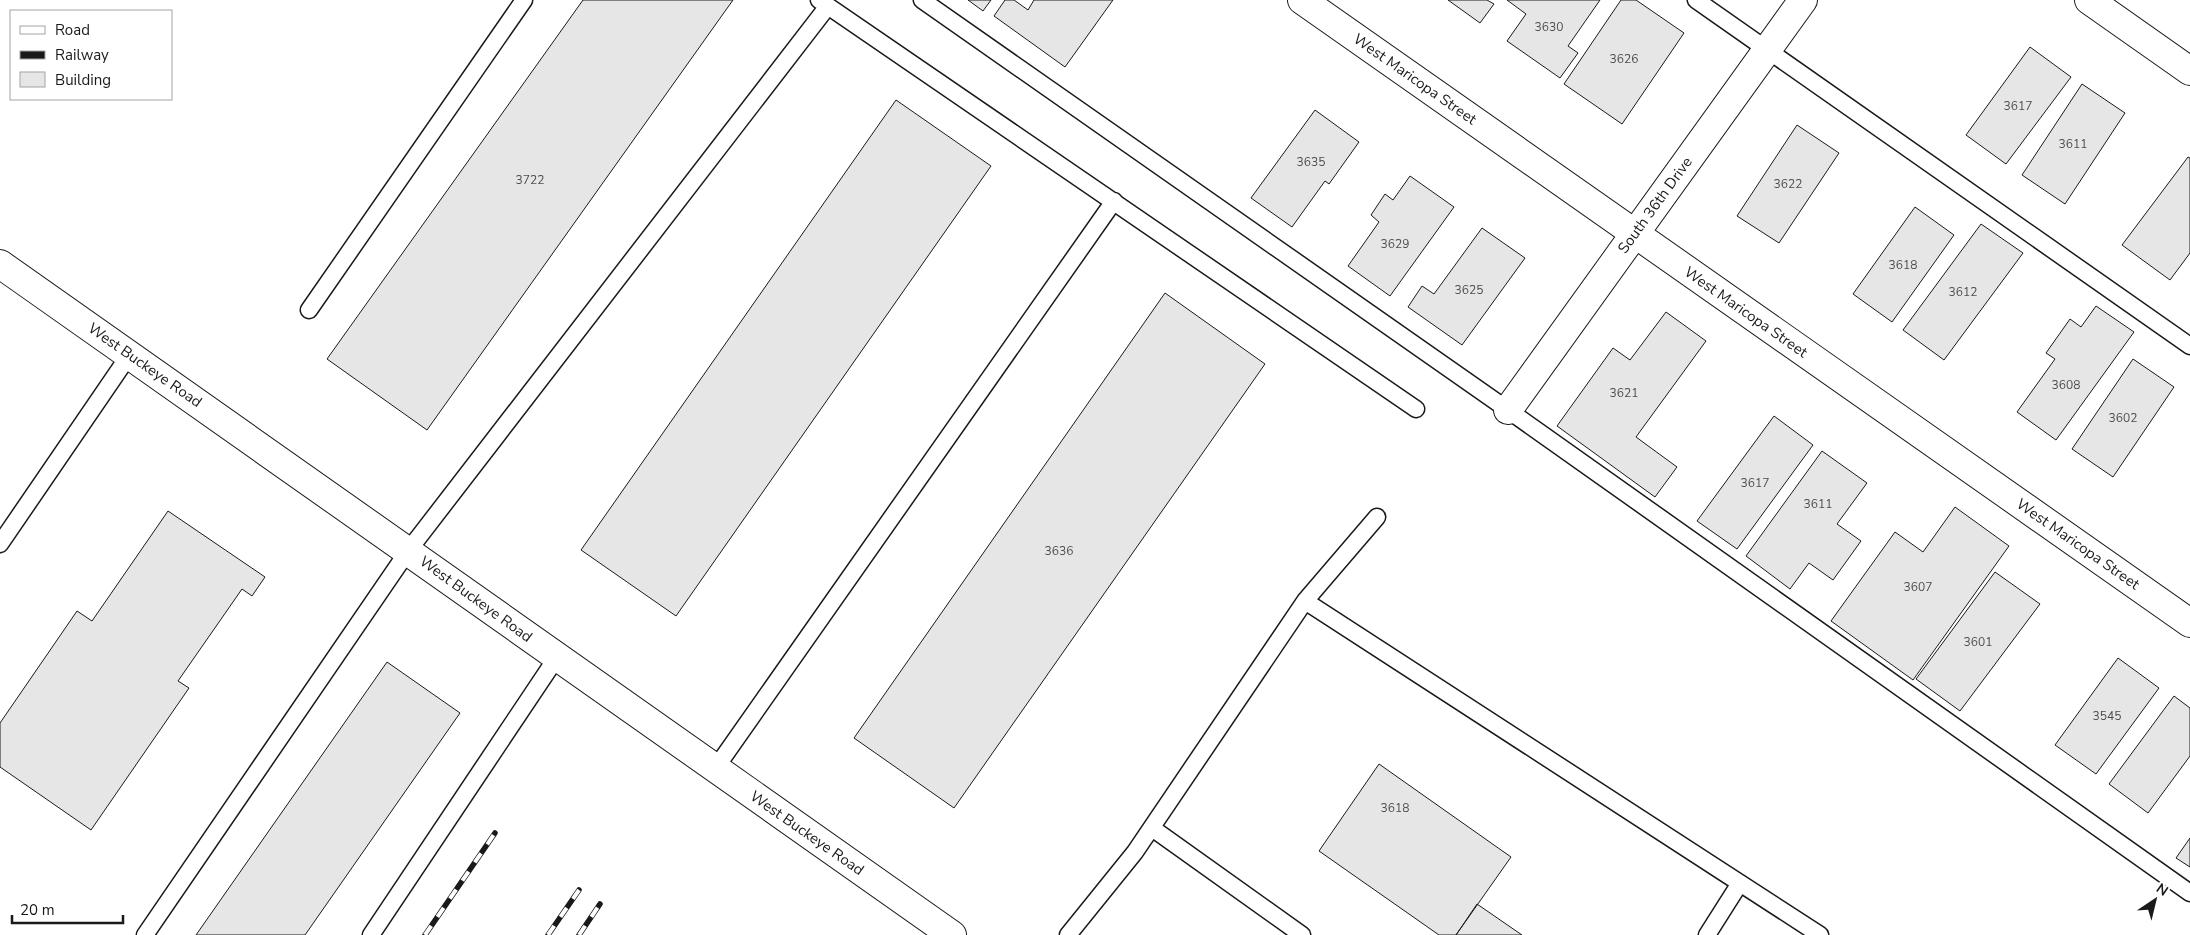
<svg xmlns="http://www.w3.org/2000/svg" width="2190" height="935" viewBox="0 0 2190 935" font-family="'Nunito Sans',sans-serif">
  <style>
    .building { fill: #e6e6e6; stroke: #1a1a1a }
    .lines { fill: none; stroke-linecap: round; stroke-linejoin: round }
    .lane-casing { stroke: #1a1a1a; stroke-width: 19 }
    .street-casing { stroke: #1a1a1a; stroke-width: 30 }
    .secondary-casing { stroke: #1a1a1a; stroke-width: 30 }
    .lane { stroke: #fff; stroke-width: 16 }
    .street { stroke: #fff; stroke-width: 28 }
    .secondary { stroke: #fff; stroke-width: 28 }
    .rail-casing { stroke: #1a1a1a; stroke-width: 5.5 }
    .rail { stroke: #fff; stroke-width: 4; stroke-dasharray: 11; stroke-linecap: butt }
    .labels { text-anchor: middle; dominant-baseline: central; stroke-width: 4; stroke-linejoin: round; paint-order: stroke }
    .number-label { font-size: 12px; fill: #4d4d4d }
    .street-label { font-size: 15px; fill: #1a1a1a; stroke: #fff }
  </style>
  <rect width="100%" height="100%" fill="#fff"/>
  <path class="building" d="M583,0H733L427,430L327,359Z
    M968,0H991L983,11Z
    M1005,0H1014L1028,10L1034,0H1113L1065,67L994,16Z
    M1448,0H1487L1494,4L1480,23Z
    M1507,0H1600L1568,46L1578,53L1560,78L1507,41L1526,14Z
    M1621,0H1636L1684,33L1622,124L1564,84Z
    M2030,47L2071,77L2006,164L1966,135Z
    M2082,84L2125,113L2065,204L2022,175Z
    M896,100L991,166L676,616L581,550Z
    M1315,110L1359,142L1329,184L1325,181L1292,227L1251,198Z
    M1797,125L1839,153L1779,243L1737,216Z
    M2188,157L2190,158V253L2170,280L2122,245Z
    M1410,176L1454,207L1390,296L1348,266L1379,222L1371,215L1385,194L1393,200Z
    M1915,207L1954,235L1892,322L1853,294Z
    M1981,224L2023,253L1944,360L1903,330Z
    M1482,228L1525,258L1462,345L1408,307L1422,286L1434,294Z
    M1165,293L1265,364L954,808L854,738Z
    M2096,306L2134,332L2056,440L2017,412L2055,359L2046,353L2070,319L2081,327Z
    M1666,312L1706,341L1636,437L1677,467L1655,497L1557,426L1613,348L1630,360Z
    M2133,359L2174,387L2113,477L2072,449Z
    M1774,416L1813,445L1737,549L1697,521Z
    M1822,451L1867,483L1837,524L1861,541L1833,580L1809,563L1790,589L1746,556Z
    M1955,507L2009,546L1913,680L1831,621L1895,532L1923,552Z
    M168,511L265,577L252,596L242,589L178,681L189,688L91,830L0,767V723L77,611L92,621Z
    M1995,572L2040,604L1960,711L1916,679Z
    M2118,658L2159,688L2096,774L2055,745Z
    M387,662L460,713L305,935H196Z
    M2174,696L2190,708V756L2148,813L2109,784Z
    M1379,764L1511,857L1456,935H1439L1319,851Z
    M2190,838V867L2176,858Z
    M1477,904L1522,935H1456Z"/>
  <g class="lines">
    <g class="lane-casing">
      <path id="lane" d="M819,0L1416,409
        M922,0L1508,410L2190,893
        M1696,0L2190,346
        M309,310L524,0
        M0,544L130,354
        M1305,601L1377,517
        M715,769L1114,201
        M1152,828L1302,935
        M145,935L408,551L828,6
        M371,935L557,657
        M1068,935L1135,852L1305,601L1820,935
        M1707,935L1740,883"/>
    </g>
    <g class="street-casing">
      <path id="street" d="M1302,0L2190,623
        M2089,0L2190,71
        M1508,410L1803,0"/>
    </g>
    <g class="secondary-casing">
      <path id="secondary" d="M0,264L952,935"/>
    </g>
    <use href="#lane" class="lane"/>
    <use href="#street" class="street"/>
    <use href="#secondary" class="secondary"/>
    <g class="rail-casing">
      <path id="rail" d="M425,935L495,833
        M548,935L579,890
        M579,935L600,904"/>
    </g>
    <use href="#rail" class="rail"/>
  </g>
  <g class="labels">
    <g class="number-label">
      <text x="1549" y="27">3630</text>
      <text x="1624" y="59">3626</text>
      <text x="2018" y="106">3617</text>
      <text x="2073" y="144">3611</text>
      <text x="1311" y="162">3635</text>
      <text x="530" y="180">3722</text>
      <text x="1788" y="184">3622</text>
      <text x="1395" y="244">3629</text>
      <text x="1903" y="265">3618</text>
      <text x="1469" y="290">3625</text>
      <text x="1963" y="292">3612</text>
      <text x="2066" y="385">3608</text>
      <text x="1624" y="393">3621</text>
      <text x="2123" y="418">3602</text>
      <text x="1755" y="483">3617</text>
      <text x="1818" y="504">3611</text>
      <text x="1059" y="551">3636</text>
      <text x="1918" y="587">3607</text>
      <text x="1978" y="642">3601</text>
      <text x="2107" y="716">3545</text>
      <text x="1395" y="808">3618</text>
    </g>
    <g class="street-label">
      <text transform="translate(1415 79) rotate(35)">West Maricopa Street</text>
      <text transform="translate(1655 205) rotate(-54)">South 36th Drive</text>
      <text transform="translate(1746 312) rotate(35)">West Maricopa Street</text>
      <text transform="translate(145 365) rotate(35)">West Buckeye Road</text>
      <text transform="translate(2078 544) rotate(35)">West Maricopa Street</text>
      <text transform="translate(476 599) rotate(36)">West Buckeye Road</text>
      <text transform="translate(807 833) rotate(35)">West Buckeye Road</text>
    </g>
  </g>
  <rect x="10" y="10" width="162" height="90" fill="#ffffff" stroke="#a3a3a3"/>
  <rect x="20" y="26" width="25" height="8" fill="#ffffff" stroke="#a3a3a3"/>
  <text x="55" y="35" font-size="15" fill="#1a1a1a">Road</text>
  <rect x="20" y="51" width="25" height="8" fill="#1a1a1a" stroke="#a3a3a3"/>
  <text x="55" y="60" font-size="15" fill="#1a1a1a">Railway</text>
  <rect x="20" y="72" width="25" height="15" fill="#e6e6e6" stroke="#a3a3a3"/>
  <text x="55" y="85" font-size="15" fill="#1a1a1a">Building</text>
  <g transform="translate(2155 900) rotate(35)" stroke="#ffffff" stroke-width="4" paint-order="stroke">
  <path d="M0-4L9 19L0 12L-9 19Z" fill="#1a1a1a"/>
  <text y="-8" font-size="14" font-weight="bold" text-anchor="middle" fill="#1a1a1a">N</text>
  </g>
  <path d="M12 915v8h111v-8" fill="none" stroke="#1a1a1a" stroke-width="2.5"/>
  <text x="20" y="915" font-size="15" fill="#1a1a1a" stroke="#ffffff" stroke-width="4" paint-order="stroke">20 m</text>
</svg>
